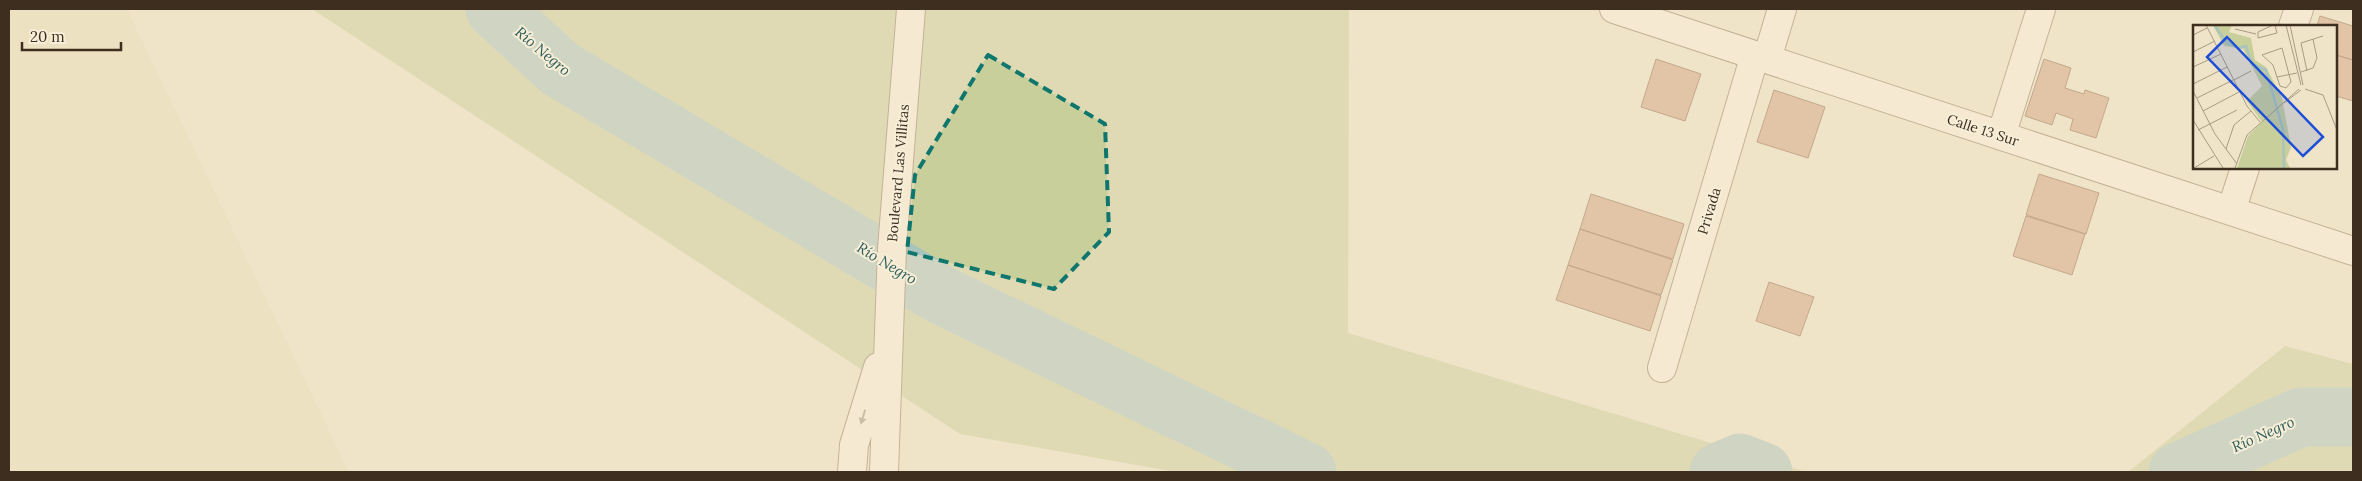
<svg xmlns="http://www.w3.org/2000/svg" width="2362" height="481" viewBox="0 0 2362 481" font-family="Lora,serif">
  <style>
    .farmland { fill: #e6deb5 }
    .green { fill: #c9cf9b }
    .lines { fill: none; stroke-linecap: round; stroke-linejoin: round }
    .river { stroke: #a9c4bc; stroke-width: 59 }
    .building { fill: #cf9f7d; stroke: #8d5f41 }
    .street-casing { stroke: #8d765c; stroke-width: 30 }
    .street { stroke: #faf1dc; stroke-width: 28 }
    .oneway { fill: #9c907e }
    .marked { fill: none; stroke: #0f766e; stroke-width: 4; stroke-dasharray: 10 6; stroke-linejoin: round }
    .labels { text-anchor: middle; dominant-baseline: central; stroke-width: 4; stroke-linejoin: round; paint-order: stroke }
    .street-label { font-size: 14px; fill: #3d2e20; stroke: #f7eed8 }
    .water-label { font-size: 15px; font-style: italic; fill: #2f5d5a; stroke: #f7eed8 }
    .inset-river { fill: none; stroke: #a9c4bc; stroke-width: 2.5 }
    .inset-road { fill: none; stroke: #a89b85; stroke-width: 1 }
    .view { fill: #1d4ed8; fill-opacity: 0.15; stroke: #1d4ed8; stroke-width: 2.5 }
    .inset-edge { fill: none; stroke: #3d2e20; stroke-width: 2.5 }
  </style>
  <rect width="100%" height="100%" fill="#f0e4c8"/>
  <path class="farmland" d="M9,9H127L349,472H9Z"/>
  <path class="green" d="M312,9H1349L1348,333L1806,472H1176L960,434Z
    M2285,346L2353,364V472H2128Z"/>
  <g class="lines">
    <path class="river" d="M495,9L560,69L941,295L1307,472
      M1719,472L1740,463L1763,472
      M2178,472L2301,417H2353"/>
  </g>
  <path class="building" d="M2320,16L2353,26V60L2336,55V26H2317Z
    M2336,55L2353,60V101L2336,96Z
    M1656,59L1701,74L1685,121L1641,107Z
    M2044,59L2071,68L2065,88L2084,94L2085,90L2109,98L2096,138L2070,130L2073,119L2056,113L2052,125L2025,116Z
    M1774,90L1825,107L1808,158L1757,142Z
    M2039,174L2099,193L2086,234L2026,215Z
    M1591,194L1684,224L1673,259L1580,229Z
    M2026,216L2085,234L2072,275L2013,256Z
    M1580,229L1673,260L1661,295L1568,265Z
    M1568,265L1661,296L1650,331L1556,300Z
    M1769,282L1814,297L1800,336L1756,321Z"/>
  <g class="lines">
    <g class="street-casing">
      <path id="street" d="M1614,9L2353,251
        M2293,26L2299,9
        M1767,59L1782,9
        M2001,136L2041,9
        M2231,211L2245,168
        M1662,368L1755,55
        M852,472L854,445L878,367
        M884,472L892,249L911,9"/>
    </g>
    <use href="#street" class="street"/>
  </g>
  <defs><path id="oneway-solid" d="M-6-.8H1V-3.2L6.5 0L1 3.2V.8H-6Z" transform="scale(1.25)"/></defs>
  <use class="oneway" href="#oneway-solid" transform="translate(863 417) rotate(107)"/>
  <path d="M0 0H2362V481H0ZM988,55L1105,124L1109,232L1054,289L907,252L915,175Z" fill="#f0e4c8" fill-opacity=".55" fill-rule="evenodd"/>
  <path class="marked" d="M988,55L1105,124L1109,232L1054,289L907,252L915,175Z"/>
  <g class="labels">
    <g class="street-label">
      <text transform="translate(1983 130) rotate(18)">Calle 13 Sur</text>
      <text transform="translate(898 173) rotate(-85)">Boulevard Las Villitas</text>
      <text transform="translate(1709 211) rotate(-73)">Privada</text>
    </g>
    <g class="water-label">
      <text transform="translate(543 51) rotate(40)">Río Negro</text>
      <text transform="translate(887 263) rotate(31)">Río Negro</text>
      <text transform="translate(2263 434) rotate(-24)">Río Negro</text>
    </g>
  </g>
  <g transform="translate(2193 25)">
    <rect width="144" height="144" fill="#f0e4c8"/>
    <path d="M20,0H39L36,7L58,13L62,35L73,42L89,73L98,122L93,135L97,143H44L55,111L69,97L54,76L69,61L50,24L31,21Z" fill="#c9cf9b"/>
    <path class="inset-river" d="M21,0L34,18L46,23L53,21L59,39L73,45L90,105L91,143"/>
    <path class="inset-road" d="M13,0L54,81L67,97M80,0L65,7V13L84,8L82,0M93,0L108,60M97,0L110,60M42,4L63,9M0,10L14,3M89,23L98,57L93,63L87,61L80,40L69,30ZM0,27L22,16M0,42L28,29M114,46L108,18L130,11M108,47L120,43L124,33L120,14M84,52L104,48M41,55L58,46M0,59L34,42M112,64L130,70L144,105M0,66L22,109L44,139M4,73L40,55M91,78L108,65M10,86L46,67M0,95L30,143M5,105L44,85M33,124L41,100L58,86M1,143L21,131M42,143L54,110L106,64"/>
    <path class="view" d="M34,12L130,112L110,131L14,32Z"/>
    <rect width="144" height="144" class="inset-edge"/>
  </g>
  <rect width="2362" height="481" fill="none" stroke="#3d2e20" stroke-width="20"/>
  <path d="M22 42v8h99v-8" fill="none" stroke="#3d2e20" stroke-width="2.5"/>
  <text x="30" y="42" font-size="15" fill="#3d2e20" stroke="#f7eed8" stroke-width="4" paint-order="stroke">20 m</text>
</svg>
